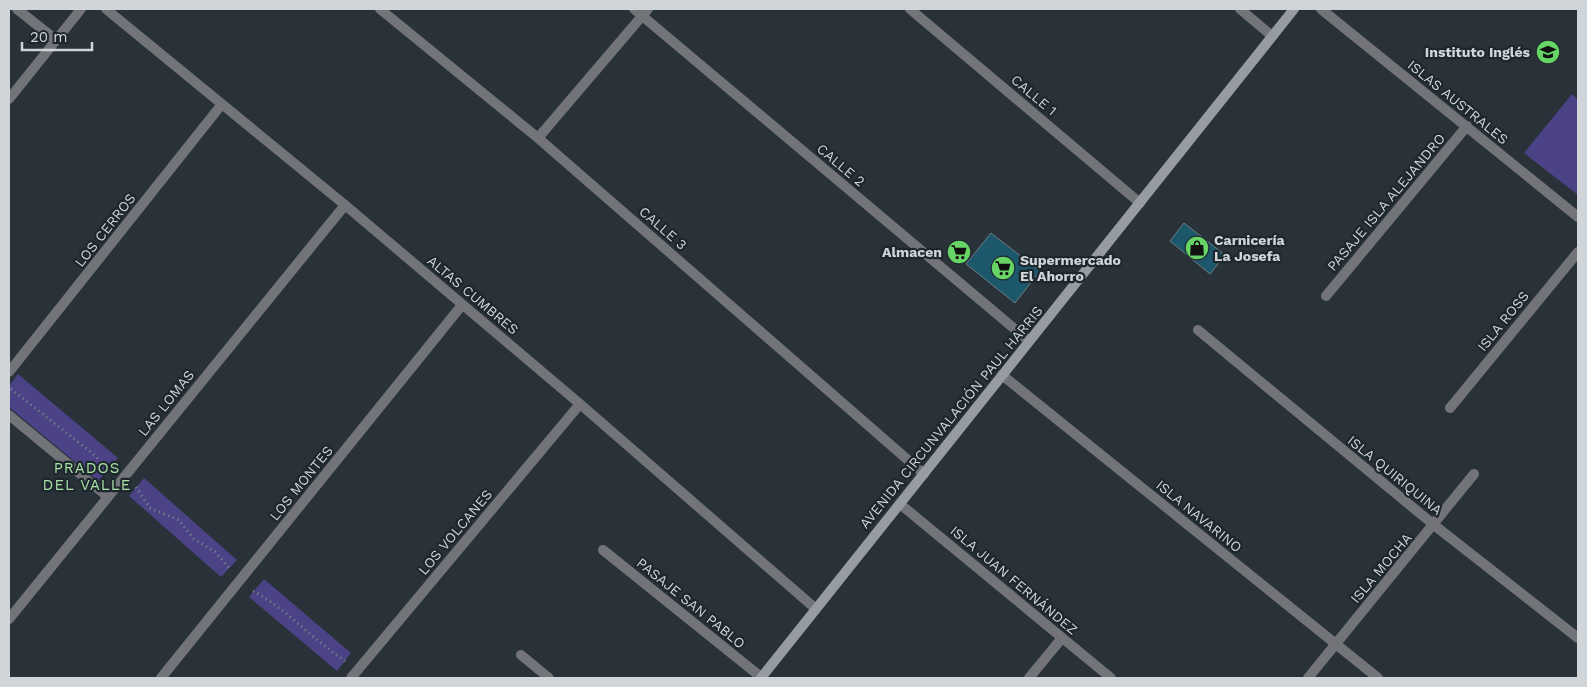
<svg xmlns="http://www.w3.org/2000/svg" width="1587" height="687" viewBox="0 0 1587 687" font-family="'Work Sans',sans-serif">
  <style>
    .green { fill: #4b4386 }
    .building { fill: #1c576b; stroke: #6f7c81 }
    .lines { fill: none; stroke-linecap: round; stroke-linejoin: round }
    .path { stroke: #80878d; stroke-width: 3; stroke-dasharray: 1 4; stroke-linecap: butt }
    .minor { stroke: #727479; stroke-width: 10 }
    .tertiary { stroke: #727479; stroke-width: 10 }
    .secondary { stroke: #979ba3; stroke-width: 10 }
    .labels { text-anchor: middle; dominant-baseline: central; stroke-width: 4.5; stroke-linejoin: round; paint-order: stroke }
    .poi-label { font-size: 14px; font-weight: bold; fill: #d0d5da; stroke: #1f272e; text-anchor: end }
    .street-label { font-size: 14px; fill: #d0d5da; stroke: #1f272e }
    .neighbourhood-label { font-size: 15px; letter-spacing: 1px; fill: #a8e0a5; stroke: #1f272e }
  </style>
  <rect width="100%" height="100%" fill="#293139"/>
  <path class="green" d="M1572,94L1578,100V195L1524,153Z
    M18,374L118,458L98,481L9,407V386Z
    M144,478L237,560L221,577L129,496Z
    M264,579L351,653L337,671L249,597Z"/>
  <path class="building" d="M1184,223L1225,255L1210,274L1170,241Z
    M991,233L1040,271L1015,303L966,264Z"/>
  <g class="lines">
    <path class="path" d="M11,389L92,453L110,471
      M136,487L150,508L179,520L194,539L215,552L229,568
      M253,591C288,610 313,640 345,661"/>
    <path class="minor" d="M17,9L56,40
      M106,9L345,205L580,404L816,609
      M380,9L538,138L924,474
      M634,9L1029,341
      M910,9L1140,203
      M1240,9L1272,36
      M1321,9L1578,217
      M538,138L648,9
      M1326,296L1467,126
      M1198,330L1434,525L1578,638
      M9,372L222,104
      M1002,375L1378,678
      M1450,408L1578,252
      M9,415L108,497
      M900,504L1111,678
      M603,550L761,677
      M9,619L345,205
      M521,655L549,678
      M161,678L462,305
      M351,678L580,404
      M1029,678L1062,638
      M1308,678L1474,474"/>
    <path class="tertiary" d="M9,99L81,9"/>
    <path class="secondary" d="M761,678L1294,9"/>
  </g>
  <defs>
    <g id="school-disc" transform="scale(1.25)"><circle r="9.5" fill="#67d466" stroke="#1f272e"/><path d="M0-5L7-2L0 1L-7-2ZM-4 1L0 2.5L4 1V4Q0 6-4 4Z" fill="#111"/></g>
    <g id="shop-disc" transform="scale(1.25)"><circle r="9.5" fill="#67d466" stroke="#1f272e"/><path d="M-5-2.5h2.3a2.7 3.5 0 0 1 5.4 0H5L5.5 6h-11ZM-1.5-2.5h3a1.5 2.3 0 0 0-3 0Z" fill="#111"/></g>
    <g id="supermarket-disc" transform="scale(1.25)"><circle r="9.5" fill="#67d466" stroke="#1f272e"/><path d="M-6-5.5h2.5l.6 2H6L4.5 2H-2.5L-4.4-4H-6ZM-1.5 3.2a1.3 1.3 0 1 0 .1 0ZM3 3.2a1.3 1.3 0 1 0 .1 0Z" fill="#111"/></g>
  </defs>
  <g fill-rule="evenodd">
    <use href="#school-disc" x="1548" y="52"/>
    <use href="#shop-disc" x="1197" y="248"/>
    <use href="#supermarket-disc" x="959" y="252"/>
    <use href="#supermarket-disc" x="1003" y="268"/>
  </g>
  <g class="labels">
    <g class="poi-label">
      <text x="1530" y="52">Instituto Inglés</text>
      <text x="1214" y="240" text-anchor="start">Carnicería<tspan x="1214" dy="16">La Josefa</tspan></text>
      <text x="942" y="252">Almacen</text>
      <text x="1020" y="260" text-anchor="start">Supermercado<tspan x="1020" dy="16">El Ahorro</tspan></text>
    </g>
    <g class="street-label">
      <text transform="translate(1034 95) rotate(40)">CALLE 1</text>
      <text transform="translate(1458 102) rotate(39)">ISLAS AUSTRALES</text>
      <text transform="translate(841 165) rotate(40)">CALLE 2</text>
      <text transform="translate(1386 202) rotate(-50)">PASAJE ISLA ALEJANDRO</text>
      <text transform="translate(663 228) rotate(41)">CALLE 3</text>
      <text transform="translate(105 230) rotate(-52)">LOS CERROS</text>
      <text transform="translate(473 295) rotate(40)">ALTAS CUMBRES</text>
      <text transform="translate(1503 321) rotate(-51)">ISLA ROSS</text>
      <text transform="translate(166 403) rotate(-51)">LAS LOMAS</text>
      <text transform="translate(951 417) rotate(-51)">AVENIDA CIRCUNVALACIÓN PAUL HARRIS</text>
      <text transform="translate(1395 475) rotate(39)">ISLA QUIRIQUINA</text>
      <text transform="translate(301 483) rotate(-51)">LOS MONTES</text>
      <text transform="translate(1199 516) rotate(39)">ISLA NAVARINO</text>
      <text transform="translate(455 532) rotate(-50)">LOS VOLCANES</text>
      <text transform="translate(1381 568) rotate(-50)">ISLA MOCHA</text>
      <text transform="translate(1014 580) rotate(40)">ISLA JUAN FERNÁNDEZ</text>
      <text transform="translate(691 603) rotate(39)">PASAJE SAN PABLO</text>
    </g>
    <g class="neighbourhood-label">
      <text x="87" y="468">PRADOS<tspan x="87" dy="17">DEL VALLE</tspan></text>
    </g>
  </g>
  <rect width="1587" height="687" fill="none" stroke="#d0d5da" stroke-width="20"/>
  <path d="M22 42v8h70v-8" fill="none" stroke="#d0d5da" stroke-width="2.5"/>
  <text x="30" y="42" font-size="15" fill="#d0d5da" stroke="#1f272e" stroke-width="4" paint-order="stroke">20 m</text>
</svg>
